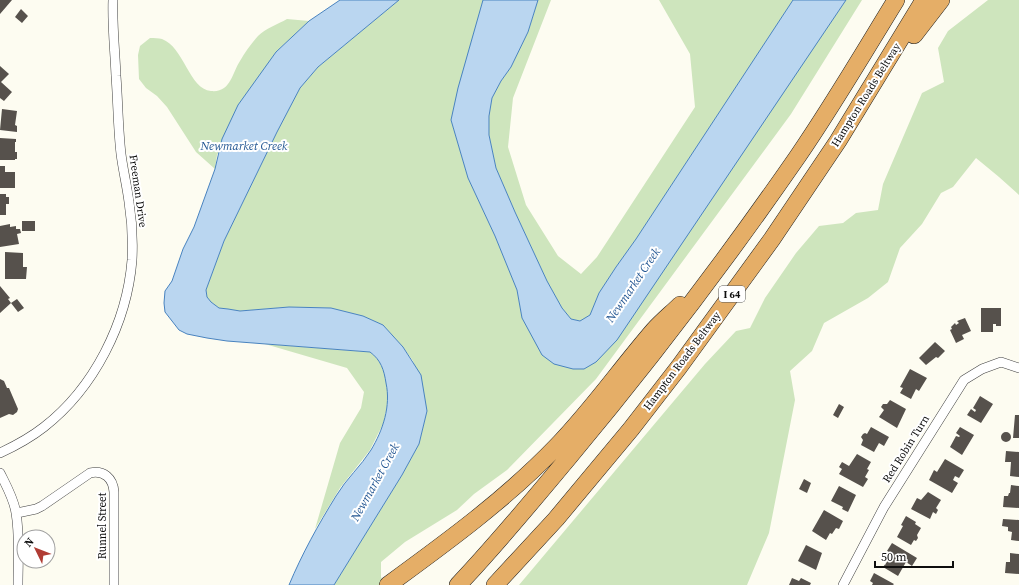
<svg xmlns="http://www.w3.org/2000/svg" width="1019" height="585" viewBox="0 0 1019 585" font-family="'Source Serif 4',serif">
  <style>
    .green { fill: #cee5bd }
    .water { fill: #bad6f0; stroke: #4983bf }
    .building { fill: #56514c }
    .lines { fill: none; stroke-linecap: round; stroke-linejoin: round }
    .street-casing { stroke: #414141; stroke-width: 10 }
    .highway-casing { stroke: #1f1f1f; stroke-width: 18 }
    .street { stroke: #fff; stroke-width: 9 }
    .highway { stroke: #e5ae67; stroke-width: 17 }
    .labels { text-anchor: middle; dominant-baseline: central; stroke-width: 4; stroke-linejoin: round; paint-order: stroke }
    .shield { fill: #fff; stroke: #565656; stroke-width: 1 }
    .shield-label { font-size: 10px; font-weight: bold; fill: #0e0e0e }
    .street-label { font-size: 11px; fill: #0e0e0e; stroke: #fff }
    .water-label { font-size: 12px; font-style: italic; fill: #245793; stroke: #fff }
  </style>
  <rect width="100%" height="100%" fill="#fdfcf1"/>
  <path class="green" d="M399,0H483L451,120L468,178L495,236L517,290L522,318L554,364L831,22L846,0H862L791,114L596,379L507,470L474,494L457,510L405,542L381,562V577L385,585H334L402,475L419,444L427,411L413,361L403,347L383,325L363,316L331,308L289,307L240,311L228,309L219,308L211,302L207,297L206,290L224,241L277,132L300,88L318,67Z
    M538,0H551L513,98L508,147L526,205L558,256L581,274L597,257L695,107L690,54L659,0H793L636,239L616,267L599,293L590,315L581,321L571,319L562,308L547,281L515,212L496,168L489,135V116L492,98L501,81L511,67L528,32Z
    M988,0H1019V195L999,177L976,158L953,187L941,193L922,224L900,248L888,282L868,298L824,323L812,351L790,371L795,400L769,533L747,585H519L705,364L736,331L750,328L765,298L796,253L819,226L843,223L856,213L878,210L883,184L922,93L944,82L938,48L948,31Z
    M287,19L309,21L276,52L217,155L215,169L196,152L167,107L157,96L146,88L139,79L138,55L140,46L150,38C154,38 159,38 162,39C184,47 189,89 211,91C231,93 232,73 240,61C245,52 252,43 258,36C265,29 278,24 287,19Z
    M265,344L370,352L377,358L384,370L389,395L384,422L370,450L340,488L315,529L340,443L361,408L364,392L347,368Z"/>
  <path class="water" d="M340,0H399L318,67L300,88L277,132L224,241L206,290L207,297L211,302L219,308L228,309L240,311L289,307L331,308L363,316L383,325L403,347L421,375L427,411L419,444L402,475L334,585H289C302,554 318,525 336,496C346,479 361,466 371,450C383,430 391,406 386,383C384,370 381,360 370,352L227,341L207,338L187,334L179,330L165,312L164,303L165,291L172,281L183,249L194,227L215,169L222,139L238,105L276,52L309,21Z
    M483,0H538L528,32L511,67L501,81L492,98L489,116V135L496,168L515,212L547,281L562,308L571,319L580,321L590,315L599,293L616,267L636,239L793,0H846L617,340L596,362L584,369H573L554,364L542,355L522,318L517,290L495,236L468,178L451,120L458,88Z"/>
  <path class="building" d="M0,0H12L0,14Z
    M21,9L28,16L22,23L15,17Z
    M0,66L9,74L1,82L12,92L4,101L0,98Z
    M2,109L17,111L15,125L17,126V132L0,130Z
    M0,138L16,139V142H15V152H17V159H15V160H0Z
    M0,166H5V172H15V188H0Z
    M0,194H6V197H9V204H6V215H0Z
    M22,221H35V231H22Z
    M10,224V227L16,226V229H20L21,233L17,234L19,244L0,247V226Z
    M5,252L23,253V267H27L26,279H5Z
    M0,286L10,298L8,299L11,303L0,313Z
    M17,299L24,308L18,312L11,303Z
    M981,308H1001V326H996V324H993V332H981Z
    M965,318L971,331L962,335L964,339L956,343L950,330L952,329L951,327L955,323L956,325L959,323L957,321Z
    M935,342L945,351L938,358L936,357L926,365L919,358Z
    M910,369L927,378L919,391L916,389L911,399L900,393L903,388L900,387Z
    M0,379L4,381L7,388H9L18,409L17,412L13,415L9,414L0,418Z
    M980,396L993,404L981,423L967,415L971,409L975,412L976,410L973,408Z
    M890,400L906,409L897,428L879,417L884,410L881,407L883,404H887Z
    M839,404L844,407L838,418L833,415Z
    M1015,415H1019V438H1013Z
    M871,427L889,437L884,446L879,443L874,452L861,445L863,440L861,437L863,434L865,433L867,434Z
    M960,427L974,435L962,455L950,447L956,436L959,437L960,436L956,433Z
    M1001 437a5 5 0 1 1 10 0a5 5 0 1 1-10 0Z
    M1006,451L1019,452V477L1010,476L1011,462H1005Z
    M857,454L871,462L867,469L869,470L865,477L868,479L863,487L839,474L842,469L839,467L842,462L849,466Z
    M945,459L964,470L959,478L955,476L953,480L958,483L952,493L929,480L934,470L937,472Z
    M804,479L811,483L807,493L799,489Z
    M1011,485L1019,486V508L1003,507L1004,496H1008L1009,493H1010Z
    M839,486L856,495L848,512L842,509L843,507L831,501Z
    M928,492L941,500L936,508L938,510L936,514L933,512L930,519L911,509L917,498L921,500Z
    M824,510L843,521L839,529L836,528L832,534L830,533L826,540L812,531Z
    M906,516L916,522L915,524L921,528L917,535L918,538L916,541L914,540L911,545L897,537L903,526L901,525Z
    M1003,519L1019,520V541L1011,540L1012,532L1008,531V527L1002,526Z
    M892,543L917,558L912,566L906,562L898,576L883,567L890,558L889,557L891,553L887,551Z
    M806,545L822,553L816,570L798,561Z
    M1010,553L1019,554V574L1005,573L1006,562H1010Z
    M874,573L894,584L893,585H872L873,583L870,581Z
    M792,578L799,581L801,578L811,583L810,585H789Z"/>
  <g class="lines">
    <g class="street-casing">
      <path id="street" d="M0,453C15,446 30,438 44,427C94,388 127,323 132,260C133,241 132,221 129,202C127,186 123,170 121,154C118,128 118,102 116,76C115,51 112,25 113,0
        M0,473C6,485 14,499 16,513C20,536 18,561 18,585
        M17,513L36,509L42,506L90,473C104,470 113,478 114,492V585
        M843,585L884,507L964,380L982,369L1001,362L1019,368"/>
    </g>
    <g class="highway-casing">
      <path id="highway" d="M914,35L941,0
        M388,585C447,542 506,499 557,446C592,410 621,368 654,330C662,321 672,313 680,305
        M458,585C497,544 533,500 569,457C650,360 726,260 798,156C833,105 864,52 896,0
        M495,585L556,519L631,429L679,367L772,239L838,141L924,0"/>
    </g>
    <use href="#street" class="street"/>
    <use href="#highway" class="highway"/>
  </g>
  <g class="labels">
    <rect class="shield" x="719" y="286" width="26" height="16" rx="3"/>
    <g class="shield-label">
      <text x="732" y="294">I 64</text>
    </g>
    <g class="street-label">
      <text transform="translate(866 95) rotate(-58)">Hampton Roads Beltway</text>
      <text transform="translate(138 191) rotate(82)">Freeman Drive</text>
      <text transform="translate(682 361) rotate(-53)">Hampton Roads Beltway</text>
      <text transform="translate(906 449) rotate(-58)">Red Robin Turn</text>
      <text transform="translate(102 526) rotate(-90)">Runnel Street</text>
    </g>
    <g class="water-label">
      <text x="244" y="146">Newmarket Creek</text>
      <text transform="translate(633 285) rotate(-56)">Newmarket Creek</text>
      <text transform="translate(375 482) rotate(-61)">Newmarket Creek</text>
    </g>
  </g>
  <g transform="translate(36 549) rotate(313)"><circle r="19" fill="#ffffff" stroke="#9f9f9f"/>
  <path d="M0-3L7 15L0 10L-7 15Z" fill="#b03c34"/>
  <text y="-6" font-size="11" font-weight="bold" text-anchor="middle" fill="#0e0e0e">N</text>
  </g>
  <path d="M875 561v6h78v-6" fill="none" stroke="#0e0e0e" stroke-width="2"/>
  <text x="881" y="561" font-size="12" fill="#0e0e0e" stroke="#ffffff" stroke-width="3" paint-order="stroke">50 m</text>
</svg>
